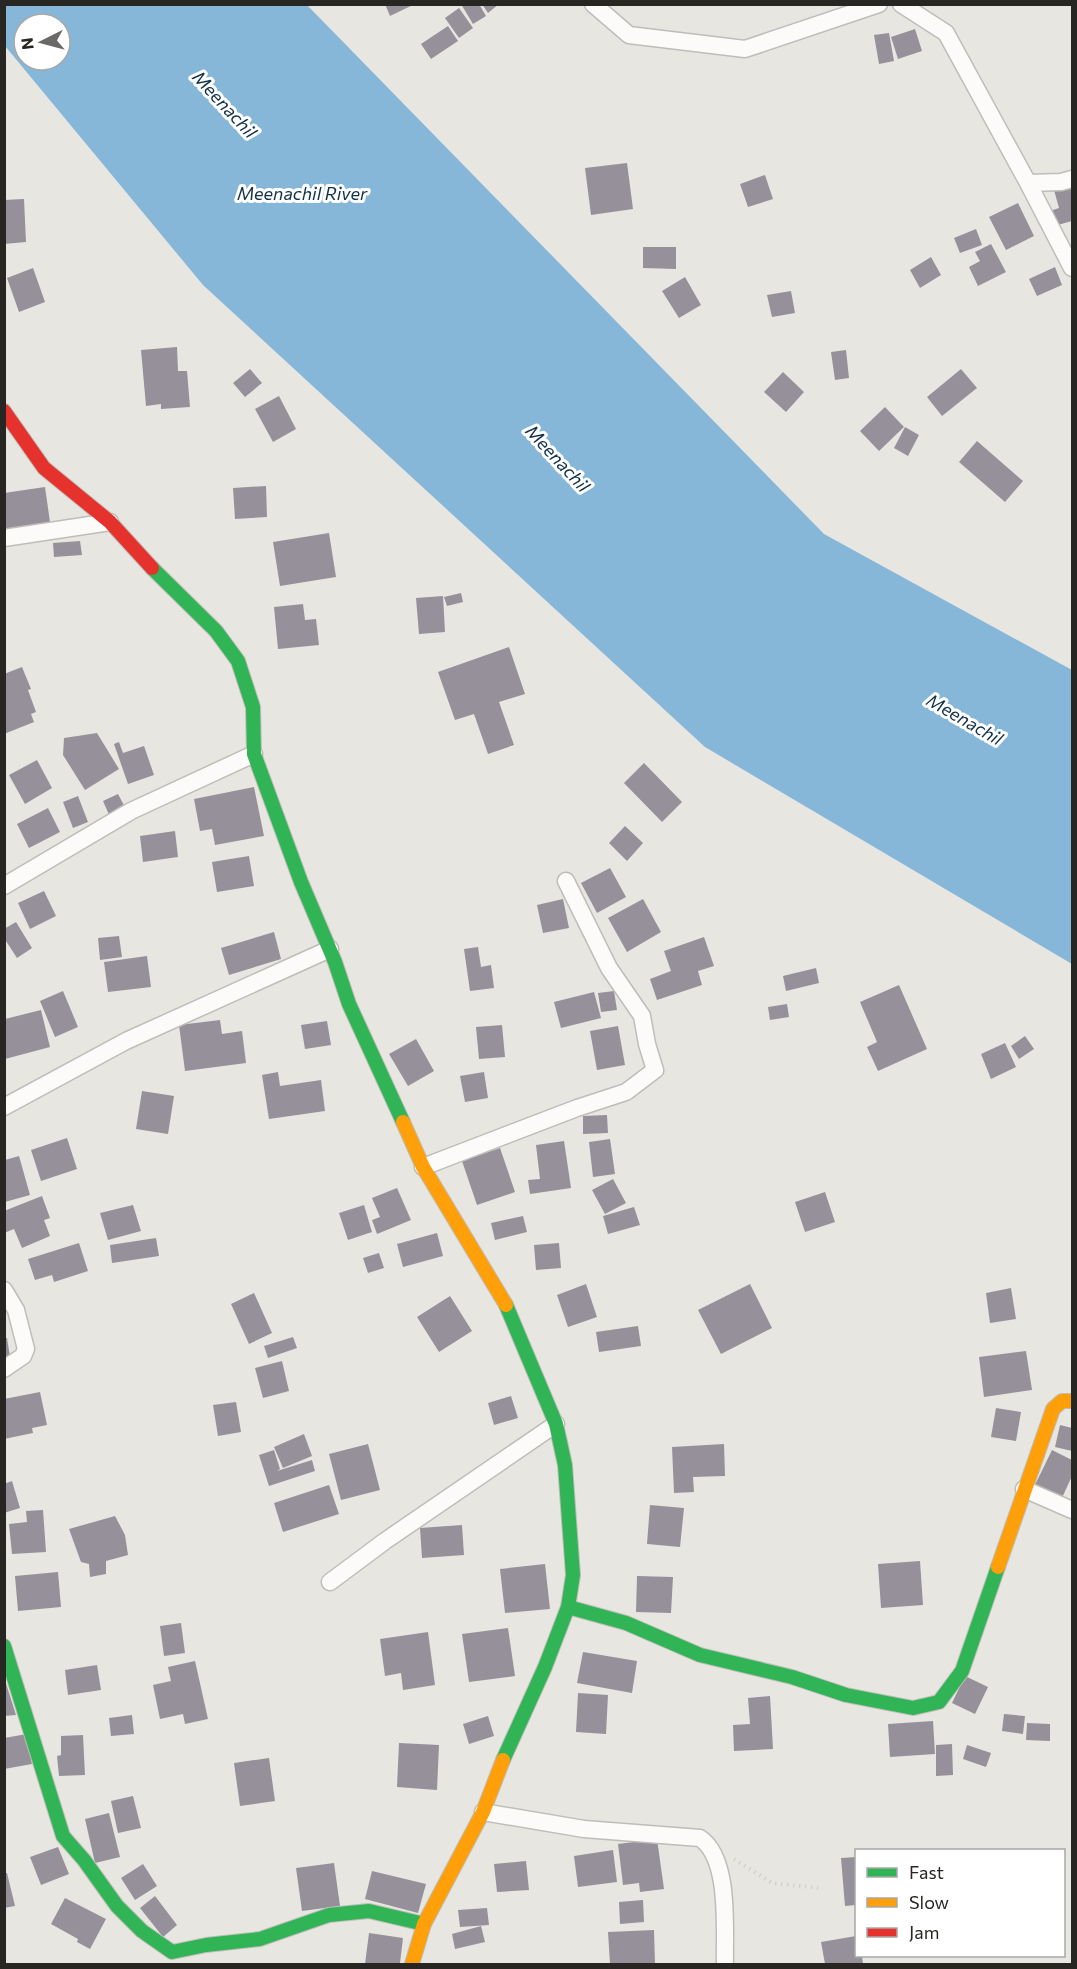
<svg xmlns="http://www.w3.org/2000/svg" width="1077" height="1969" viewBox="0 0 1077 1969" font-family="Commissioner,sans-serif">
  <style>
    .water { fill: #86b7d9; fill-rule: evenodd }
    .building { fill: #96909a }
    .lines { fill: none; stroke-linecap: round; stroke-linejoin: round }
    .street-casing { stroke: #bebdb9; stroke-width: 19 }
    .fast-casing { stroke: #bebdb9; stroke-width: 16 }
    .slow-casing { stroke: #bebdb9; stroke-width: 16 }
    .jam-casing { stroke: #bebdb9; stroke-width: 16 }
    .path { stroke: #d3d2d1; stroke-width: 4; stroke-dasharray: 1.5 4.5; stroke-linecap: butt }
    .street { stroke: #fcfbfa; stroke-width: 16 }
    .fast { stroke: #30b455; stroke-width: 14 }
    .slow { stroke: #ff9f0a; stroke-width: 14 }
    .jam { stroke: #e5322d; stroke-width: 14 }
    .labels { text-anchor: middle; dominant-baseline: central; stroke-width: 6; stroke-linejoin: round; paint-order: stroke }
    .water-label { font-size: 18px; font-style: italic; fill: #133247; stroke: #fff }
  </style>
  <rect width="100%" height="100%" fill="#e8e6e1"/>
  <path class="water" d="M4,5H307L824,534L1072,670V964L705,747L203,285L5,46ZM24,24H60V60H24Z"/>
  <path class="building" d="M385,4H415L390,16Z
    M461,4H479L486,16L473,24Z
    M482,4H499L488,13Z
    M459,8L473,28L459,38L445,18Z
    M448,26L458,41L431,59L421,44Z
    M915,29L922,51L898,59L891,37Z
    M889,33L894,61L879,64L874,35Z
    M627,163L633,209L591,215L585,168Z
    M1072,172V221L1054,226L1050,211L1059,208L1051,179Z
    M765,175L773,199L748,207L740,184Z
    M24,199L26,242L4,244V200Z
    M1018,203L1034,236L1006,250L989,217Z
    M976,229L982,245L960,253L954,238Z
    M991,244L1006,272L978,286L969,267L980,261L975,252Z
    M643,247H676V269L643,268Z
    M931,257L941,275L920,288L910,270Z
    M1055,267L1062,285L1037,296L1029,279Z
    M33,268L45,302L19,312L7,278Z
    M685,277L701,305L679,318L662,291Z
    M791,291L795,313L772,317L767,295Z
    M177,347L178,371H187L190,407L161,409V404L146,406L141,350Z
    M846,350L849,378L835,380L831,352Z
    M250,369L262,383L245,397L233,383Z
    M961,369L977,388L942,416L927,397Z
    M783,372L804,392L786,412L764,392Z
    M279,396L296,429L273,442L255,409Z
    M885,407L904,427L879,451L860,431Z
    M905,427L919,435L908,456L894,448Z
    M977,441L1023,481L1005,502L959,462Z
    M266,486L267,517L235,519L233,488Z
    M45,487L50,522L4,529V493Z
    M329,533L336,577L280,586L273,542Z
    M80,541L82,555L54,557L53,543Z
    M461,593L463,602L447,606L444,597Z
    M443,596L445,632L419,634L416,598Z
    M303,604L305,620L316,619L319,645L278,649L274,607Z
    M509,647L525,694L499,702L514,745L488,754L474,714L455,720L438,672Z
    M22,667L31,689L28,690L36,712L31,714L34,722L4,734V674Z
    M97,733L119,769L85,790L63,755L64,738Z
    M119,742L123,753L144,746L154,775L128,784L114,744Z
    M37,760L52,788L25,804L9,775Z
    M644,763L682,802L662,822L624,783Z
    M254,787L264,836L215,845L212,829L200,831L194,799Z
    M118,794L127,811L111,819L103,801Z
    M78,796L88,822L73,828L63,802Z
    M48,808L60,832L29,848L17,824Z
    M625,826L643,843L627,861L609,843Z
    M175,831L178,857L143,862L140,836Z
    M249,856L254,886L217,892L212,862Z
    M610,868L626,897L597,913L581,883Z
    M44,891L56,916L30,929L18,903Z
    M563,899L569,928L543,933L537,905Z
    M643,899L661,932L627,952L608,918Z
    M16,922L32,948L17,958L4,938V929Z
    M274,932L281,959L229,975L221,948Z
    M119,936L122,957L100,960L98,938Z
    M704,937L714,966L698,971L702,985L657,1000L650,979L671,971L664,951Z
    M478,947L481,967L491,965L494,988L470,991L464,949Z
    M147,956L151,987L108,992L104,962Z
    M816,968L819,983L786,991L783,976Z
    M899,985L927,1049L878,1071L867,1047L877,1042L860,1002Z
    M63,991L78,1027L55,1037L40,1001Z
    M614,991L617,1010L601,1012L598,993Z
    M594,992L601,1018L561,1028L554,1002Z
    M787,1004L789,1017L770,1020L768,1007Z
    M41,1010L50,1047L5,1059V1019Z
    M220,1020L222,1034L242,1031L246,1063L185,1071L179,1025Z
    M327,1021L331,1045L305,1049L301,1025Z
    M502,1025L505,1057L479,1059L476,1027Z
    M618,1026L625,1065L597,1070L590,1031Z
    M1025,1036L1034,1049L1019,1059L1011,1046Z
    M416,1039L434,1071L408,1086L389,1054Z
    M1005,1043L1016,1067L991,1079L981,1054Z
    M278,1072L280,1086L321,1080L325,1111L269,1119L262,1075Z
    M484,1072L488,1098L465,1102L460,1076Z
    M142,1091L174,1096L168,1134L136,1129Z
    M607,1115L608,1133L583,1134V1116Z
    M67,1138L77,1169L41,1181L31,1150Z
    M610,1139L615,1174L593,1177L589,1142Z
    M564,1141L571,1188L530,1194L528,1180L540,1179L536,1145Z
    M500,1148L515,1192L477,1205L462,1161Z
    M19,1156L30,1195L5,1202V1160Z
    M613,1179L626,1203L605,1214L592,1190Z
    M397,1188L411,1220L377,1234L372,1220L380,1217L372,1198Z
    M825,1192L835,1222L805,1232L795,1202Z
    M42,1196L50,1218L44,1220L50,1236L22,1248L14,1229L4,1233V1211Z
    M133,1205L141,1231L108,1240L100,1213Z
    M364,1205L372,1232L348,1240L339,1213Z
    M634,1207L640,1225L608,1234L603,1216Z
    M523,1216L527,1232L495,1240L491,1223Z
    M437,1233L443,1256L403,1267L397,1244Z
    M156,1238L159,1256L112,1263L110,1245Z
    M79,1243L88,1271L54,1282L52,1275L35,1280L28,1259Z
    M559,1243L561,1268L536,1270L534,1245Z
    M379,1253L384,1268L368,1273L363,1258Z
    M586,1284L597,1317L568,1327L557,1295Z
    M750,1284L772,1328L721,1354L698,1310Z
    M1011,1288L1016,1319L990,1323L986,1293Z
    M254,1293L272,1333L249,1344L231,1304Z
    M450,1296L472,1331L439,1352L417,1317Z
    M638,1326L641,1346L599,1352L596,1332Z
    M293,1337L297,1348L268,1358L264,1346Z
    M4,1338H7L11,1363L4,1364Z
    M1026,1351L1032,1390L984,1397L979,1357Z
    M282,1361L289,1391L263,1398L255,1368Z
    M40,1392L47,1425L32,1428L33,1433L4,1439V1399Z
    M511,1396L518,1418L494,1425L488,1403Z
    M236,1402L241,1432L218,1436L213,1405Z
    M996,1408L1021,1412L1016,1441L991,1437Z
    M1060,1425L1072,1428V1451L1055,1447Z
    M304,1434L312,1456L283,1468L274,1447Z
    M368,1444L380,1490L341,1500L329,1454Z
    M724,1444L725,1476L693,1477L694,1492L674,1493L672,1447Z
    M274,1450L280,1469L277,1471L312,1460L315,1471L269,1486L259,1455Z
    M1052,1450L1072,1460V1476L1061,1500L1034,1487Z
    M12,1481L20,1508L4,1513V1484Z
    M329,1485L339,1514L283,1532L274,1503Z
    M650,1505L684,1508L680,1547L647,1544Z
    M43,1510L46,1552L12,1554L9,1524L27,1522L26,1511Z
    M115,1516L125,1535L128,1555L106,1561V1574L90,1577L89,1564L81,1562L69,1529Z
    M462,1525L464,1555L422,1558L420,1528Z
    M920,1561L923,1605L881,1608L878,1564Z
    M545,1564L550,1609L505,1613L500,1569Z
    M58,1572L61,1607L18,1611L15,1576Z
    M637,1576L673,1577L671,1613L636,1612Z
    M181,1623L185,1653L164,1656L160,1626Z
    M508,1628L515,1676L469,1682L462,1634Z
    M428,1632L435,1685L403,1690L401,1673L385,1676L380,1639Z
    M583,1652L637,1661L632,1693L577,1683Z
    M195,1661L208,1719L185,1724L183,1714L160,1719L153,1685L171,1681L168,1667Z
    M97,1665L101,1690L68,1695L65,1670Z
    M965,1676L988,1687L975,1714L952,1703Z
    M4,1677L16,1715L4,1716Z
    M578,1693L608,1695L606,1734L576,1732Z
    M770,1696L773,1749L734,1751L733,1725L750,1724L748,1698Z
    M1004,1714L1025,1716L1023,1734L1002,1731Z
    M132,1715L134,1734L111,1736L109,1718Z
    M488,1716L494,1736L469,1744L463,1724Z
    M933,1721L935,1754L890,1757L888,1724Z
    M1027,1723L1050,1724V1741L1026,1740Z
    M27,1734L32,1764L4,1769V1738Z
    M83,1735L85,1775L59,1776L57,1756L61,1755V1736Z
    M399,1743L439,1745L437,1790L397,1787Z
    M952,1744L953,1775L936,1776V1745Z
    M967,1745L991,1753L986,1767L963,1759Z
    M269,1758L275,1801L240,1806L234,1763Z
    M133,1796L141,1828L118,1833L111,1801Z
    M109,1813L120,1857L95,1863L85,1819Z
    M657,1839L664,1889L640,1892L639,1883L623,1885L618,1844Z
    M58,1847L69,1874L41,1885L30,1857Z
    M613,1850L617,1882L578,1887L574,1856Z
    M856,1857V1905L845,1906L841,1858Z
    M526,1861L529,1890L497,1892L494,1864Z
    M334,1863L340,1906L302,1911L296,1868Z
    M143,1864L157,1886L135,1900L121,1878Z
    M372,1871L426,1884L418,1913L365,1899Z
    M4,1873H7L15,1906L4,1908Z
    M155,1896L177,1925L163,1937L140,1908Z
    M65,1898L106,1919L90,1949L77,1942L78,1939L51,1924Z
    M643,1900L644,1922L620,1924L619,1902Z
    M487,1908L489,1925L460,1927L458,1910Z
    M481,1926L485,1942L455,1949L452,1934Z
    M654,1930L655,1964H610L608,1932Z
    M369,1933L403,1938L400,1963L398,1964H365Z
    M856,1936V1956H862L863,1964H825L821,1942Z"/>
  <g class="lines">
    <g class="street-casing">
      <path id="street" d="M593,4L629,35L745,49L879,4
        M901,4L946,33L1028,183L1061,182L1072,179
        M1028,183L1072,268
        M4,538L110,522
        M4,886L131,811L254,754
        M4,1107L126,1041L330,949
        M423,1167L577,1108L626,1092L655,1070L647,1044L642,1016L609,968L566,881
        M4,1290L16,1310L26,1349L23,1356L4,1369
        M1024,1489L1072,1510
        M330,1582L385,1541L556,1424
        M483,1812L584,1829L700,1838C731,1859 724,1931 725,1964"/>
    </g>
    <g class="fast-casing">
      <path id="fast" d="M152,568L216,631L238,661L253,707L254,754L301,882L335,962L349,1004L403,1122
        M568,1607L626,1623L700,1655L792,1677L846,1695L913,1708L939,1702L962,1671L998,1567
        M4,1646L63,1836L84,1860L117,1906L142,1931L172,1952L206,1945L260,1939L329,1915L369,1911L424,1924
        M503,1760L545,1667L568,1607L573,1575L565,1465L556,1424L506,1305"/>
    </g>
    <g class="slow-casing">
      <path id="slow" d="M403,1122L423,1167L506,1305
        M998,1567L1053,1409L1062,1401H1072
        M412,1964L424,1924L483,1812L503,1760"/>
    </g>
    <g class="jam-casing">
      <path id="jam" d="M4,411L44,468L110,522L152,568"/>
    </g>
    <path class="path" d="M734,1859L772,1883L820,1888"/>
    <use href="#street" class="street"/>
    <use href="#fast" class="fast"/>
    <use href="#slow" class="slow"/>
    <use href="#jam" class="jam"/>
  </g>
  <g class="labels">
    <g class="water-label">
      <text transform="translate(225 104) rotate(47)">Meenachil</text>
      <text x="302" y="193">Meenachil River</text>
      <text transform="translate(558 458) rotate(47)">Meenachil</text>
      <text transform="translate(965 719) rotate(30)">Meenachil</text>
    </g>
  </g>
  <rect width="1077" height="1969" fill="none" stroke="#282623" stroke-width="12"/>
  <rect x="855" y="1849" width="210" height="108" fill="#ffffff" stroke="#a9a8a7" stroke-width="1.5"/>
  <rect x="867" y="1868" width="30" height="9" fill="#30b455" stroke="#a9a8a7" stroke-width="1.5"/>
  <text x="909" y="1879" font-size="18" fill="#282623">Fast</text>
  <rect x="867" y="1898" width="30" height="9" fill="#ff9f0a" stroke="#a9a8a7" stroke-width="1.5"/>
  <text x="909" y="1909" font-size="18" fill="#282623">Slow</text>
  <rect x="867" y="1928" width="30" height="9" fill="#e5322d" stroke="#a9a8a7" stroke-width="1.5"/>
  <text x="909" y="1939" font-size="18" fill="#282623">Jam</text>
  <g transform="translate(42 42) rotate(264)"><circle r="28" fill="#ffffff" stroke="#a9a8a7" stroke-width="1.5"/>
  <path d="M0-4.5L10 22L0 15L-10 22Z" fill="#6b6966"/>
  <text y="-9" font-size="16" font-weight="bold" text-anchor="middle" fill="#282623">N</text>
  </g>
</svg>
